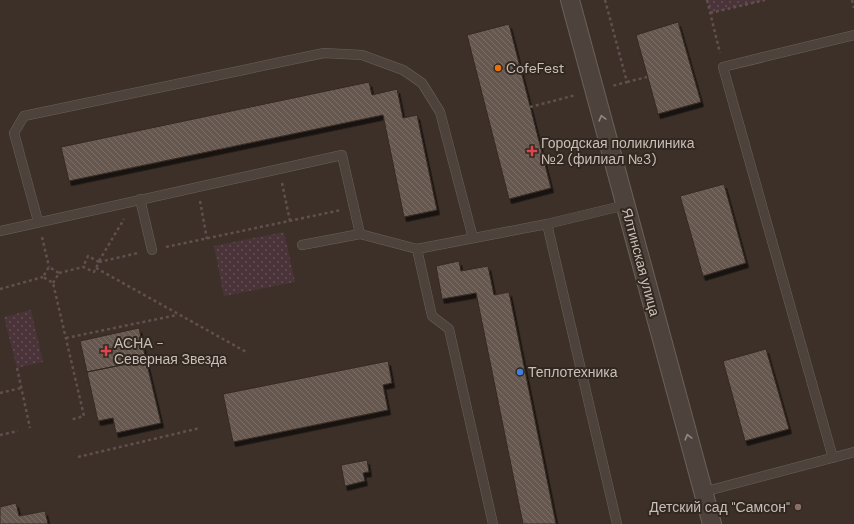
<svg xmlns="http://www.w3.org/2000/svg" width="854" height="524" viewBox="0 0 854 524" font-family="'DM Sans',sans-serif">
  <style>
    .green { fill: url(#green-dots) }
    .building { fill: url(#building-back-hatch); stroke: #352a23; filter: url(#shadow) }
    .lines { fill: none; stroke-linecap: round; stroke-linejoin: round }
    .service-casing { stroke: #6b615a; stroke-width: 10 }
    .minor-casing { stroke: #6b615a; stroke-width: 20 }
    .path { stroke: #624f50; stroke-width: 2.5; stroke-dasharray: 3 3; stroke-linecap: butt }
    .service { stroke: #4e433c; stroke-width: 9 }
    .minor { stroke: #4e433c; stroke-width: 18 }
    .oneway { stroke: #918780 }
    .food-dot { fill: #e8710a; stroke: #332821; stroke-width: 1.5 }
    .health-dot { fill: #e0444e; stroke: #332821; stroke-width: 1.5 }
    .shop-dot { fill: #3f7fe0; stroke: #332821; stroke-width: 1.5 }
    .education-dot { fill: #8d6e63; stroke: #332821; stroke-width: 1.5 }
    .labels { text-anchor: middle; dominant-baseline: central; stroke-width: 4; stroke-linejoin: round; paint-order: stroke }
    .poi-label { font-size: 14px; fill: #c8bfb8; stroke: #332821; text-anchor: start }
    .street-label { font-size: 14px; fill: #c8bfb8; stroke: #332821 }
  </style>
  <defs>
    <pattern id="green-dots" width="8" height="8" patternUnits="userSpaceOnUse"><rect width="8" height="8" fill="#4a3339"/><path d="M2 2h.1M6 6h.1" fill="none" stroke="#634f54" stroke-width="1.8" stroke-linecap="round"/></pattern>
    <pattern id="building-back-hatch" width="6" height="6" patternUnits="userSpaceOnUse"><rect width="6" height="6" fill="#66584f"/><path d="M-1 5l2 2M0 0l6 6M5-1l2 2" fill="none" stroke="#7a6e66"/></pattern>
    <filter id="shadow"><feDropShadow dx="2.5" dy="4.5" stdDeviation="0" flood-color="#0009"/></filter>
  </defs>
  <rect width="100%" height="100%" fill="#3d3028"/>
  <path class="green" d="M707,0H765L710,13Z
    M284,232L295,282L224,296L214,246Z
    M31,310L43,362L17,368L4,317Z"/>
  <path class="building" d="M678,22L701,102L658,114L636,35Z
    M509,24L551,188L509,199L467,35Z
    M369,82L372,95L397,89L403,118L417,115L437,210L404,217L383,115L69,181L61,147Z
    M724,184L746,263L703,276L680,196Z
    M459,261L461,271L488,266L494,295L509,292L556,524H523L476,293L442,299L436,266Z
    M139,328L146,360L87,372L80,341Z
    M766,349L789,429L745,441L723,361Z
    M146,360L161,423L116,433L113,418L98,421L87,372Z
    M388,361L392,383L383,385L388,410L233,442L223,394Z
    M367,460L369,472L363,473L365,481L345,486L341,465Z
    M16,503L19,516L45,511L48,524H0V507Z"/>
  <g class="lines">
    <g class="service-casing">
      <path id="service" d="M140,199L152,250
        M38,221L14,133L24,116L324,53L362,55L403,70L422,83L440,112L473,238
        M547,224L617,524
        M0,231L342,155L360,234L417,249L547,224L626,205
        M302,245L360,234
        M417,249L432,316L449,329L493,524
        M833,458L723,67L854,35
        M703,492L854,452"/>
    </g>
    <g class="minor-casing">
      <path id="minor" d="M570,0L712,524"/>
    </g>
    <path class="path" d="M605,0L627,82L612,86
      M707,0L720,53
      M852,0L854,8
      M710,13L765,0
      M627,82L647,77
      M530,107L576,95
      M282,183L290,221
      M200,201L207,239
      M42,237L49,267
      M166,247L341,210
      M99,261L124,219
      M99,262L138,253
      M96,268L248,353
      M59,273L83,267L94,272L99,262L88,256L83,267
      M53,283L59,273L49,267L43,277L53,283L84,416L70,420
      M0,289L43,277
      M66,338L177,315
      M17,368L30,428
      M0,393L21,388
      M0,435L18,431
      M78,457L200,428"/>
    <use href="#service" class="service"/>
    <use href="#minor" class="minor"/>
  </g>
  <defs><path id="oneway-chevron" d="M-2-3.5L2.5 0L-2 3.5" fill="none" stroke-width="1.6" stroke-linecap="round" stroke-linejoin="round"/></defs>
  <g class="oneway">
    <use href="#oneway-chevron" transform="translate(602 118) rotate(-105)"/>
    <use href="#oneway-chevron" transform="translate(688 437) rotate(-105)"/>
  </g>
  <circle class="food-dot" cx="498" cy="68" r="4"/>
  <g class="health-dot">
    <path d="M530 145h4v4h4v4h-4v4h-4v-4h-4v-4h4z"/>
    <path d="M104 345h4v4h4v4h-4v4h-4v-4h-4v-4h4z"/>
  </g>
  <circle class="shop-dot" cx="520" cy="372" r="4"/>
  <circle class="education-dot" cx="798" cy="507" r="4"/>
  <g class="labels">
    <g class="poi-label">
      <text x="506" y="68">CofeFest</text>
      <text x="541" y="143">Городская поликлиника<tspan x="541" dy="16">№2 (филиал №3)</tspan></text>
      <text x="114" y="343">АСНА -<tspan x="114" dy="16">Северная Звезда</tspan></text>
      <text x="528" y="372">Теплотехника</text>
      <text x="790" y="507" text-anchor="end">Детский сад "Самсон"</text>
    </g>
    <g class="street-label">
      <text transform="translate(641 262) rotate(75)">Ялтинская улица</text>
    </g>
  </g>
</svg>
